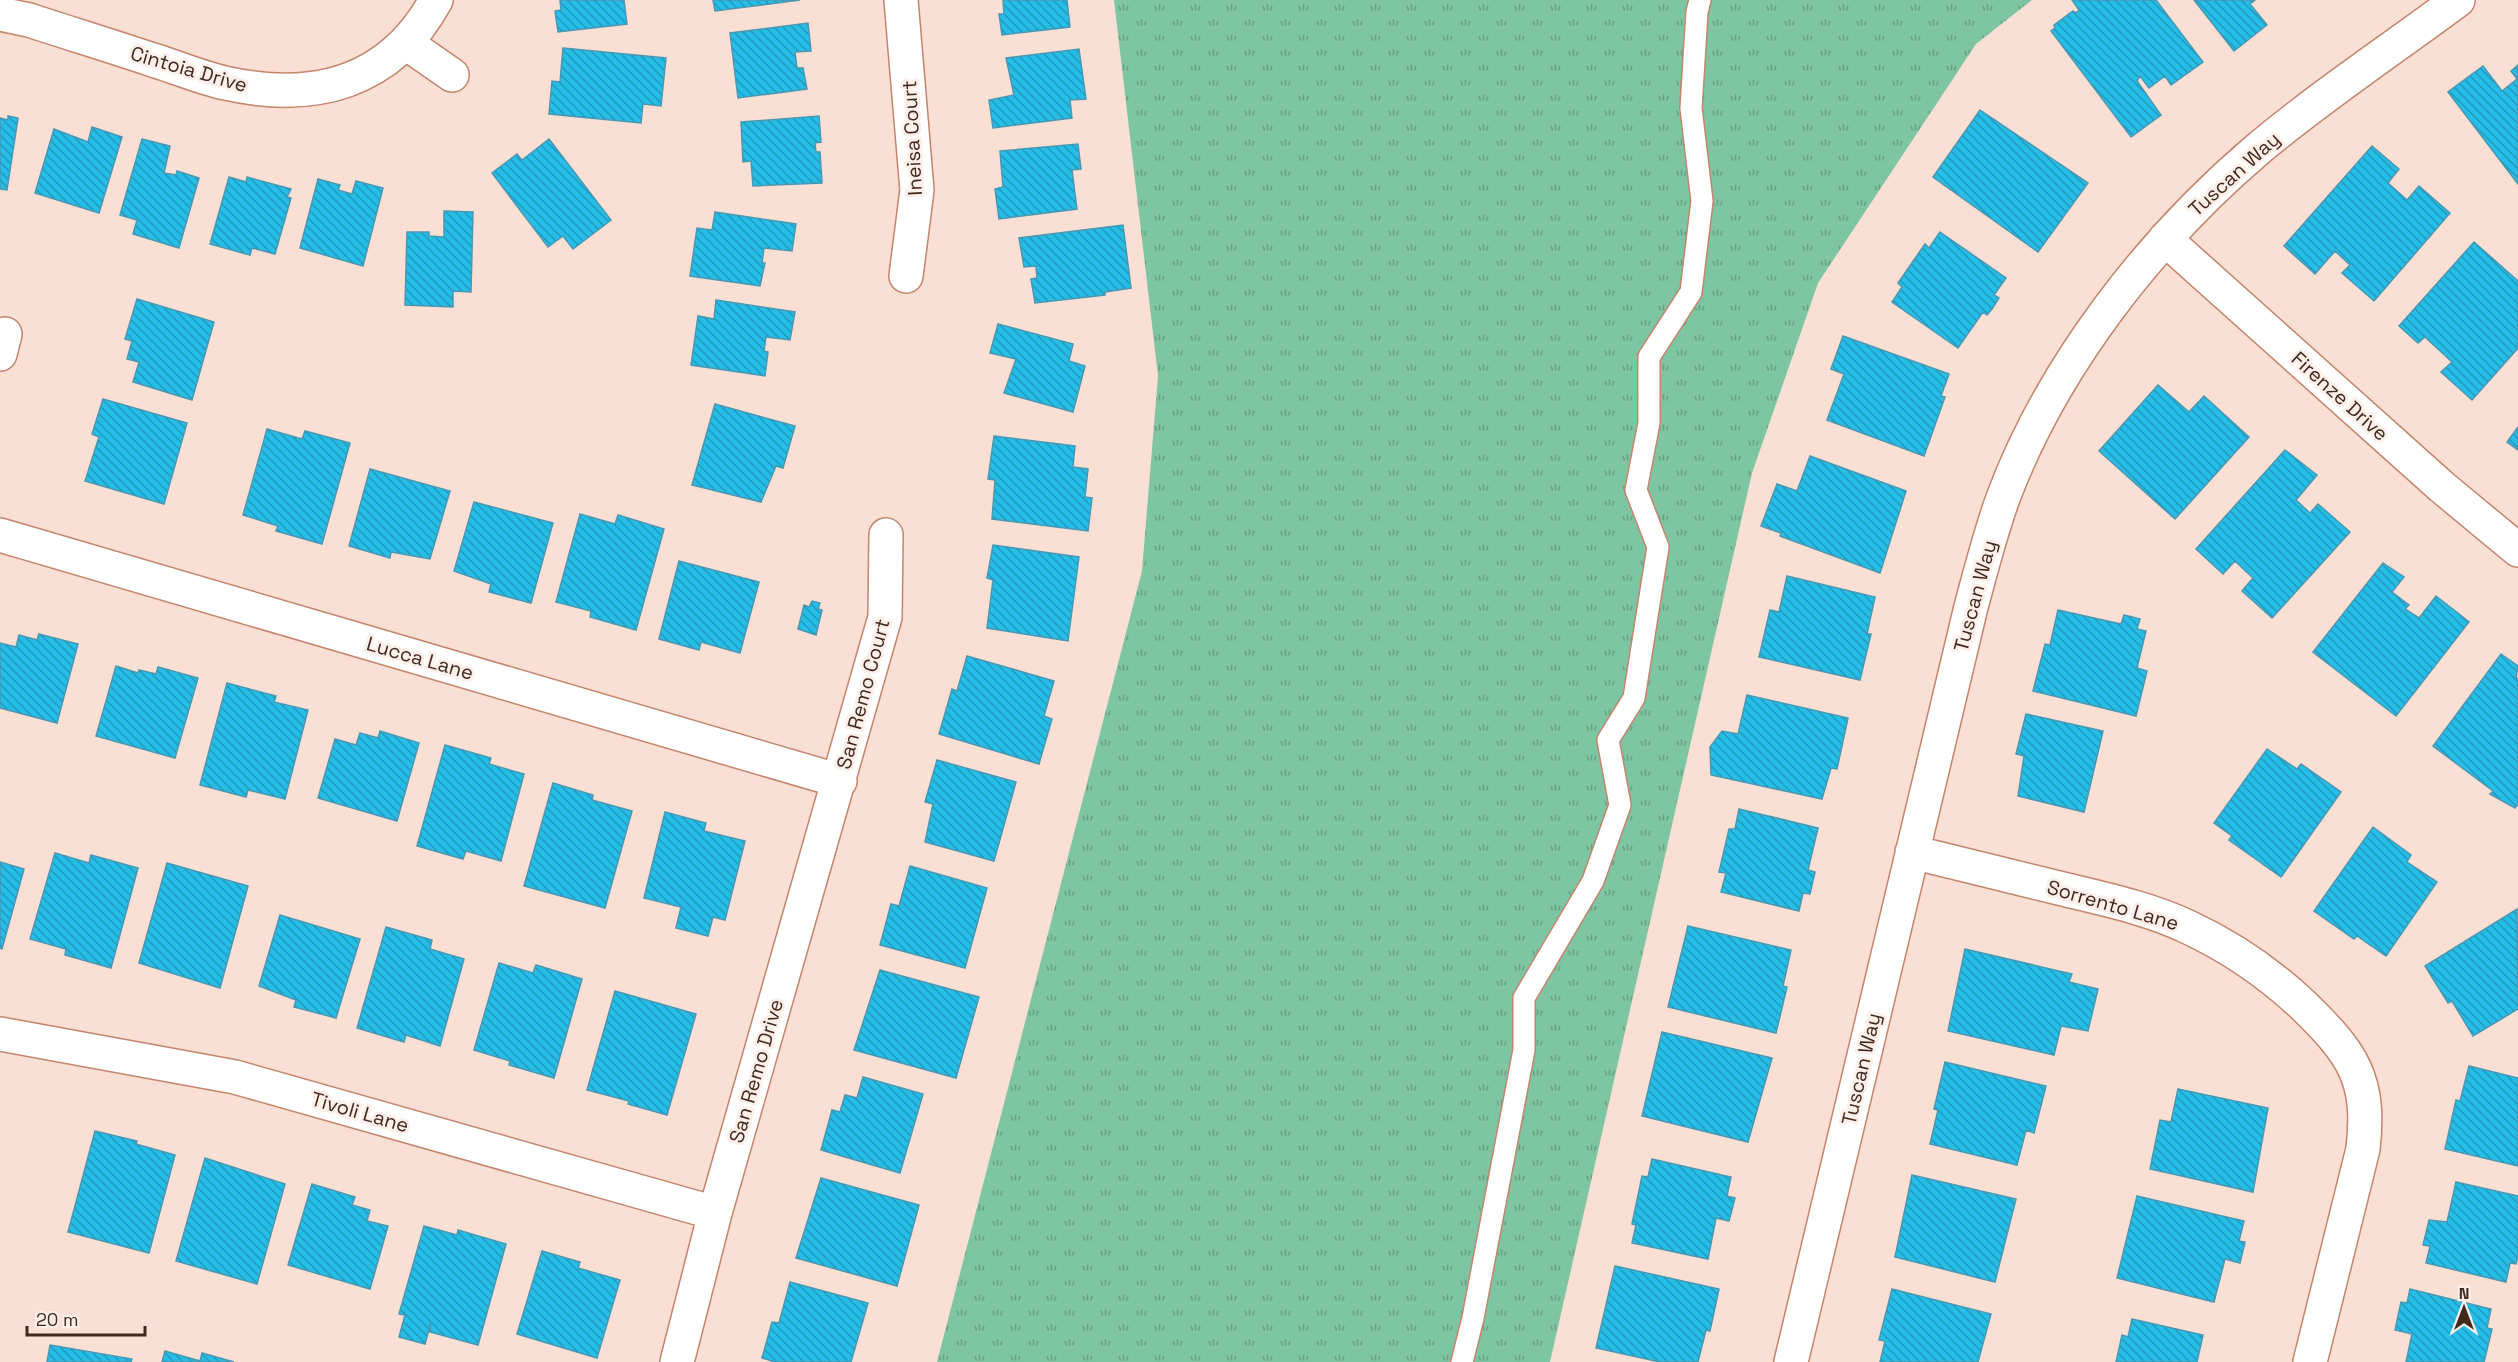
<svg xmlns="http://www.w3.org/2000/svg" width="2518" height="1362" viewBox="0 0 2518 1362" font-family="'Space Grotesk',sans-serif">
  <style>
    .grass { fill: url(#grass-tufts) }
    .building { fill: url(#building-back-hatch); stroke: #4b97b1; stroke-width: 1.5 }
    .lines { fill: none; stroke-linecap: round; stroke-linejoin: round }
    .lane-casing { stroke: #c3856c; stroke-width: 24 }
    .street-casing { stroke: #c3856c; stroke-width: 36 }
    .lane { stroke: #fff; stroke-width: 21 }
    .street { stroke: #fff; stroke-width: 33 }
    .labels { text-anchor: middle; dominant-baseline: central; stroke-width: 6; stroke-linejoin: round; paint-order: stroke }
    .street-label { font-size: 20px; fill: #42291e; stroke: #fdefea }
  </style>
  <defs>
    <pattern id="grass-tufts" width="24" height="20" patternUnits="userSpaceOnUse" patternTransform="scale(1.5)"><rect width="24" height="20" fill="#7dc5a3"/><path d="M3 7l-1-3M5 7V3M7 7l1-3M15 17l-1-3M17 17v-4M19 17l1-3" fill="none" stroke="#68a084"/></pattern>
    <pattern id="building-back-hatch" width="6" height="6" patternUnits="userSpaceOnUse" patternTransform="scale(1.5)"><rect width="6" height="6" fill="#25bee9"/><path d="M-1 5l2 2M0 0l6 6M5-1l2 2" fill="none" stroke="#229abc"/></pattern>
  </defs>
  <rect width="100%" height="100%" fill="#fadfd4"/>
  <path class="grass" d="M1114,0H2032L1976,44L1818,283L1752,473L1550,1362H937L1142,571L1158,376Z"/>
  <path class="building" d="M560,0H624L627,24L558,32L555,11L561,10Z
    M713,0H800L715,11Z
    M1003,0H1067L1070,27L1002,35L999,14H1004Z
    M2156,0L2203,62L2171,85L2165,76L2149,88L2140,76L2137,81L2161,115L2131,137L2051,31L2055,28L2054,25L2073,11L2076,13L2079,10L2072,0Z
    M2194,0H2255L2250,4L2267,25L2234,51Z
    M808,23L811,51L795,52L797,68H803L807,89L738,98L730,33Z
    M563,48L666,58L661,106L643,104L641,123L549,114L552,81L560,82Z
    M1079,49L1086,99L1070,100L1072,118L993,128L989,100L1014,95L1006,58Z
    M2518,65V184L2448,92L2483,66L2502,91L2517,79L2511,71Z
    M1980,110L2088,183L2038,252L1933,177Z
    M8,116L18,118L7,190L0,189V118L8,120Z
    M819,116L821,142L815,143L816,152H820L822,183L753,186L751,161L743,162L741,122Z
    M92,127L122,137L99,213L35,193L54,129L88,142Z
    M142,139L170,146L164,173L176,175L177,171L199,178L179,248L133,234L137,220L120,215Z
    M549,139L611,220L573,249L563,236L548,247L492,173L517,154L522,160Z
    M1078,144L1081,169L1072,170L1077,209L999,219L995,189L1003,187L1000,151Z
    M2372,146L2399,169L2388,183L2407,200L2419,186L2450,213L2374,301L2342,273L2350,265L2335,251L2315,274L2284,246Z
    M229,177L246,182L247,177L291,189L287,197L291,198L275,254L252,248L250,255L210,244Z
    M318,179L340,185L338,190L352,194L356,181L383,188L363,266L300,248Z
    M444,211L473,212L471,292L453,291V307L405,305L407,232H429V236L444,237Z
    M715,212L796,224L792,251L764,248L762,263H765L760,286L690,276L697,228L712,230Z
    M1123,225L1131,288L1105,292V295L1035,303L1031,279L1037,278L1036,266L1024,267L1019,238Z
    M1940,232L2006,278L1994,295L1999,298L1992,309L1987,315L1983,312L1958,348L1892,302L1902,287L1898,283L1925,244L1929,248Z
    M2474,242L2518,281V348L2472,400L2441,372L2452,362L2425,337L2418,343L2399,326Z
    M137,299L214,322L192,400L133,382L139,362L127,359L132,341L125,339Z
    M716,300L795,312L790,340L766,337L764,351L768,352L765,376L691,365L698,316L714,319Z
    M998,324L1073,344L1069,361L1085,366L1073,412L1004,393L1016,359L990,353Z
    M1843,336L1949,374L1941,396L1945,397L1924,456L1827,420L1844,374L1831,369Z
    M2158,385L2189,412L2204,396L2249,437L2175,519L2099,451Z
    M103,399L187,423L164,504L85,481L99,437L92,434Z
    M715,404L795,426L783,468L776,466L761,502L692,485Z
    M2518,427V450L2507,442Z
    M267,429L302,439L305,431L350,443L322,544L276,531L278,526L243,515Z
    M994,436L1075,446L1073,467L1088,469L1085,497L1092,498L1088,531L992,519L995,480L988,479Z
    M2285,450L2317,475L2296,500L2310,513L2318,504L2350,532L2272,618L2242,591L2253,578L2235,561L2223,574L2196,549Z
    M1810,456L1906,491L1880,573L1780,536L1781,533L1761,526L1777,484L1797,491Z
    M370,469L450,491L430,559L391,552L390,558L349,546Z
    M474,502L553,523L531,603L489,592L491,584L454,571Z
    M580,514L615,524L618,515L664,529L636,630L590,617L591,611L556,602Z
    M993,545L1079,557L1068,641L987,628L993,580L987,578Z
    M679,561L759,582L740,653L701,642L699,650L659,639Z
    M2383,563L2404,577L2392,592L2409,605L2405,609L2419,618L2436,596L2469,622L2396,716L2313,652Z
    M1787,576L1875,597L1867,634H1871L1860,680L1759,657L1770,610L1779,612Z
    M812,601L820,603L818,609L822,610L816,635L798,629L804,605L809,607Z
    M2058,610L2121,624L2124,615L2140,619L2137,629L2146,631L2137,668L2147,671L2136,716L2033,691L2045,644L2050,645Z
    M39,634L78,644L57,723L0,708V643L16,647L19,635L37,640Z
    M2501,654L2518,666L2516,677L2518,679V804L2515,808L2490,794L2493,791L2433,746Z
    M967,656L1054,681L1044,716L1052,719L1039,764L939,734L952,689L957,691Z
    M116,666L138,673L139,670L156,674L158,667L198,678L175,758L96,736Z
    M227,683L276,696L274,702L308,710L285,799L248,790L246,797L200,785Z
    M1747,695L1848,718L1837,769L1831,768L1822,799L1711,775L1710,747L1722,731L1738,734Z
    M2026,714L2103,731L2084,812L2018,796L2024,756L2016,754Z
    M380,731L419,743L397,821L318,798L335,739L356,745L360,733L378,738Z
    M445,745L491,758L489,764L524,774L501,861L466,851L463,859L417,846Z
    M2267,749L2297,769L2301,764L2341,792L2281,877L2229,840L2232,836L2214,823Z
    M937,760L1016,782L994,861L925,842L933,804L925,802Z
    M553,783L593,795L592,800L632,811L605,908L524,886Z
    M1739,809L1818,828L1808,870L1815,872L1810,894L1803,893L1799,911L1721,892L1726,873L1719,872L1729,829H1735Z
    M665,812L706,823L704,831L745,841L725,920L713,917L708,936L676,928L681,907L644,898Z
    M2373,827L2411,855L2407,862L2437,882L2386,956L2357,936L2354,939L2314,911Z
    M55,853L89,863L91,855L138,868L111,968L65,955L66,949L30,939Z
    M0,862L24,869L2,949L0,948Z
    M167,863L248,886L220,988L139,963Z
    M910,866L987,888L965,968L880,945L891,904L899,906Z
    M2517,909L2518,1009L2473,1036L2452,1001L2448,1003L2425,966Z
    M280,915L360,939L336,1018L294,1007L296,1000L259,986Z
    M1688,926L1791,950L1783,986L1787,987L1776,1033L1668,1007Z
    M386,927L432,940L430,949L464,959L440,1046L406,1035L404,1042L357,1028Z
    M1965,949L2072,974L2069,982L2098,989L2088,1031L2061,1026L2054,1055L1948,1031Z
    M499,963L533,973L536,965L582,979L554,1078L509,1065L510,1061L474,1050Z
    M880,970L979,997L956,1078L854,1050Z
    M615,991L696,1014L667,1115L628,1104L629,1101L587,1090Z
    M1662,1032L1772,1058L1748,1142L1642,1116Z
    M1945,1062L2046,1086L2034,1133L2026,1130L2017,1165L1930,1144L1938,1110L1934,1109Z
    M2469,1066L2518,1078V1166L2445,1149L2456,1100L2460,1101Z
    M863,1077L923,1094L900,1173L821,1150L832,1110L840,1112L845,1095L857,1098Z
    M2178,1089L2268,1108L2253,1192L2150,1169L2160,1120L2171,1122Z
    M95,1131L137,1141L136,1144L175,1155L149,1253L68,1232Z
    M205,1158L285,1184L257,1284L176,1261Z
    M1652,1159L1731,1177L1727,1196L1735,1198L1729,1221L1716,1218L1708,1259L1632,1243L1636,1225L1632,1224L1642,1176L1648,1177Z
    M1912,1175L2016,1199L1995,1282L1895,1257Z
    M821,1178L919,1205L897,1286L796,1258Z
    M2456,1182L2518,1196V1256L2516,1264L2510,1263L2506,1282L2426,1263L2430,1246L2423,1245L2429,1220L2447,1222Z
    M312,1184L355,1197L352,1205L370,1210L367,1221L388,1226L370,1289L288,1265Z
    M2137,1196L2244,1221L2239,1241L2245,1242L2240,1263L2225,1259L2214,1302L2117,1278Z
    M424,1226L457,1235L458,1230L506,1244L478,1345L430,1332L431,1322L425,1344L399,1337L405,1315L399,1314Z
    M542,1251L580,1262L578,1268L620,1280L597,1358L517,1334Z
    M1615,1266L1719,1289L1710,1331L1706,1330L1698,1362H1660L1596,1348Z
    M790,1282L868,1303L851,1362H775L762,1358L772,1322L779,1323Z
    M1892,1289L1991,1314L1978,1362H1880L1885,1341L1879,1340Z
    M2410,1289L2491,1309L2487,1328L2492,1329L2484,1362H2406L2412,1334L2395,1330L2401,1302L2407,1303Z
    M2132,1319L2203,1335L2197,1362H2116L2122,1335L2128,1337Z
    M50,1345L132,1359L131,1362H47Z
    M165,1351L200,1361L202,1353L234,1362H162Z"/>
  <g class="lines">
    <g class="lane-casing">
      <path id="lane" d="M1462,1362L1473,1318L1524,1050V998L1593,881L1620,805L1608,740L1634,698L1658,547L1636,490L1649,423V357L1691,292L1702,201L1691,108L1697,12L1700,0"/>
    </g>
    <g class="street-casing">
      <path id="street" d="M901,0L917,190L906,276
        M0,14L29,20C72,34 114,47 156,61C179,68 202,78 225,83C314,103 391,83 436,0
        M406,43L452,75
        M2165,239L2442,487L2518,550
        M0,354L5,334
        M0,535L840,781
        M1912,852C1964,865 2015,877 2067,890C2108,900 2150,909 2188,927C2231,947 2270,974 2304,1006C2353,1054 2371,1079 2363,1149L2310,1362
        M0,1034L235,1077L715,1213
        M677,1362L715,1213L885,617L886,535
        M1791,1362L1970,611C1980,573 1990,534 2003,498C2053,365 2151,240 2258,149C2320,97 2392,49 2458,0"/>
    </g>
    <use href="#lane" class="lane"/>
    <use href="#street" class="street"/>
  </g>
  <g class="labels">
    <g class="street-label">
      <text transform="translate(189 69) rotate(16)">Cintoia Drive</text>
      <text transform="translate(912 138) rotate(-93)">Ineisa Court</text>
      <text transform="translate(2234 174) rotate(-42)">Tuscan Way</text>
      <text transform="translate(2340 396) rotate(42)">Firenze Drive</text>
      <text transform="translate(1975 596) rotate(-75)">Tuscan Way</text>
      <text transform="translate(420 658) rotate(16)">Lucca Lane</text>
      <text transform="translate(863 694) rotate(-75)">San Remo Court</text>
      <text transform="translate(2113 905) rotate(16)">Sorrento Lane</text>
      <text transform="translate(1861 1069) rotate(-77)">Tuscan Way</text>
      <text transform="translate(756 1071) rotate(-74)">San Remo Drive</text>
      <text transform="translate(360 1112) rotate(16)">Tivoli Lane</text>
    </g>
  </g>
  <g transform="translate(2464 1308)" stroke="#fdefea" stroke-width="4.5" paint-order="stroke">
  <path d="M0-4.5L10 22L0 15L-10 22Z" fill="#42291e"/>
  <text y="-9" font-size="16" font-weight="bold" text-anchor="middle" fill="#42291e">N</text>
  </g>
  <path d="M27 1326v9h118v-9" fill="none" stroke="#42291e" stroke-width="3"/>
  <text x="36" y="1326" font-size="18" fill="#42291e" stroke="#fdefea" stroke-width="4.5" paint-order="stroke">20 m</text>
</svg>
